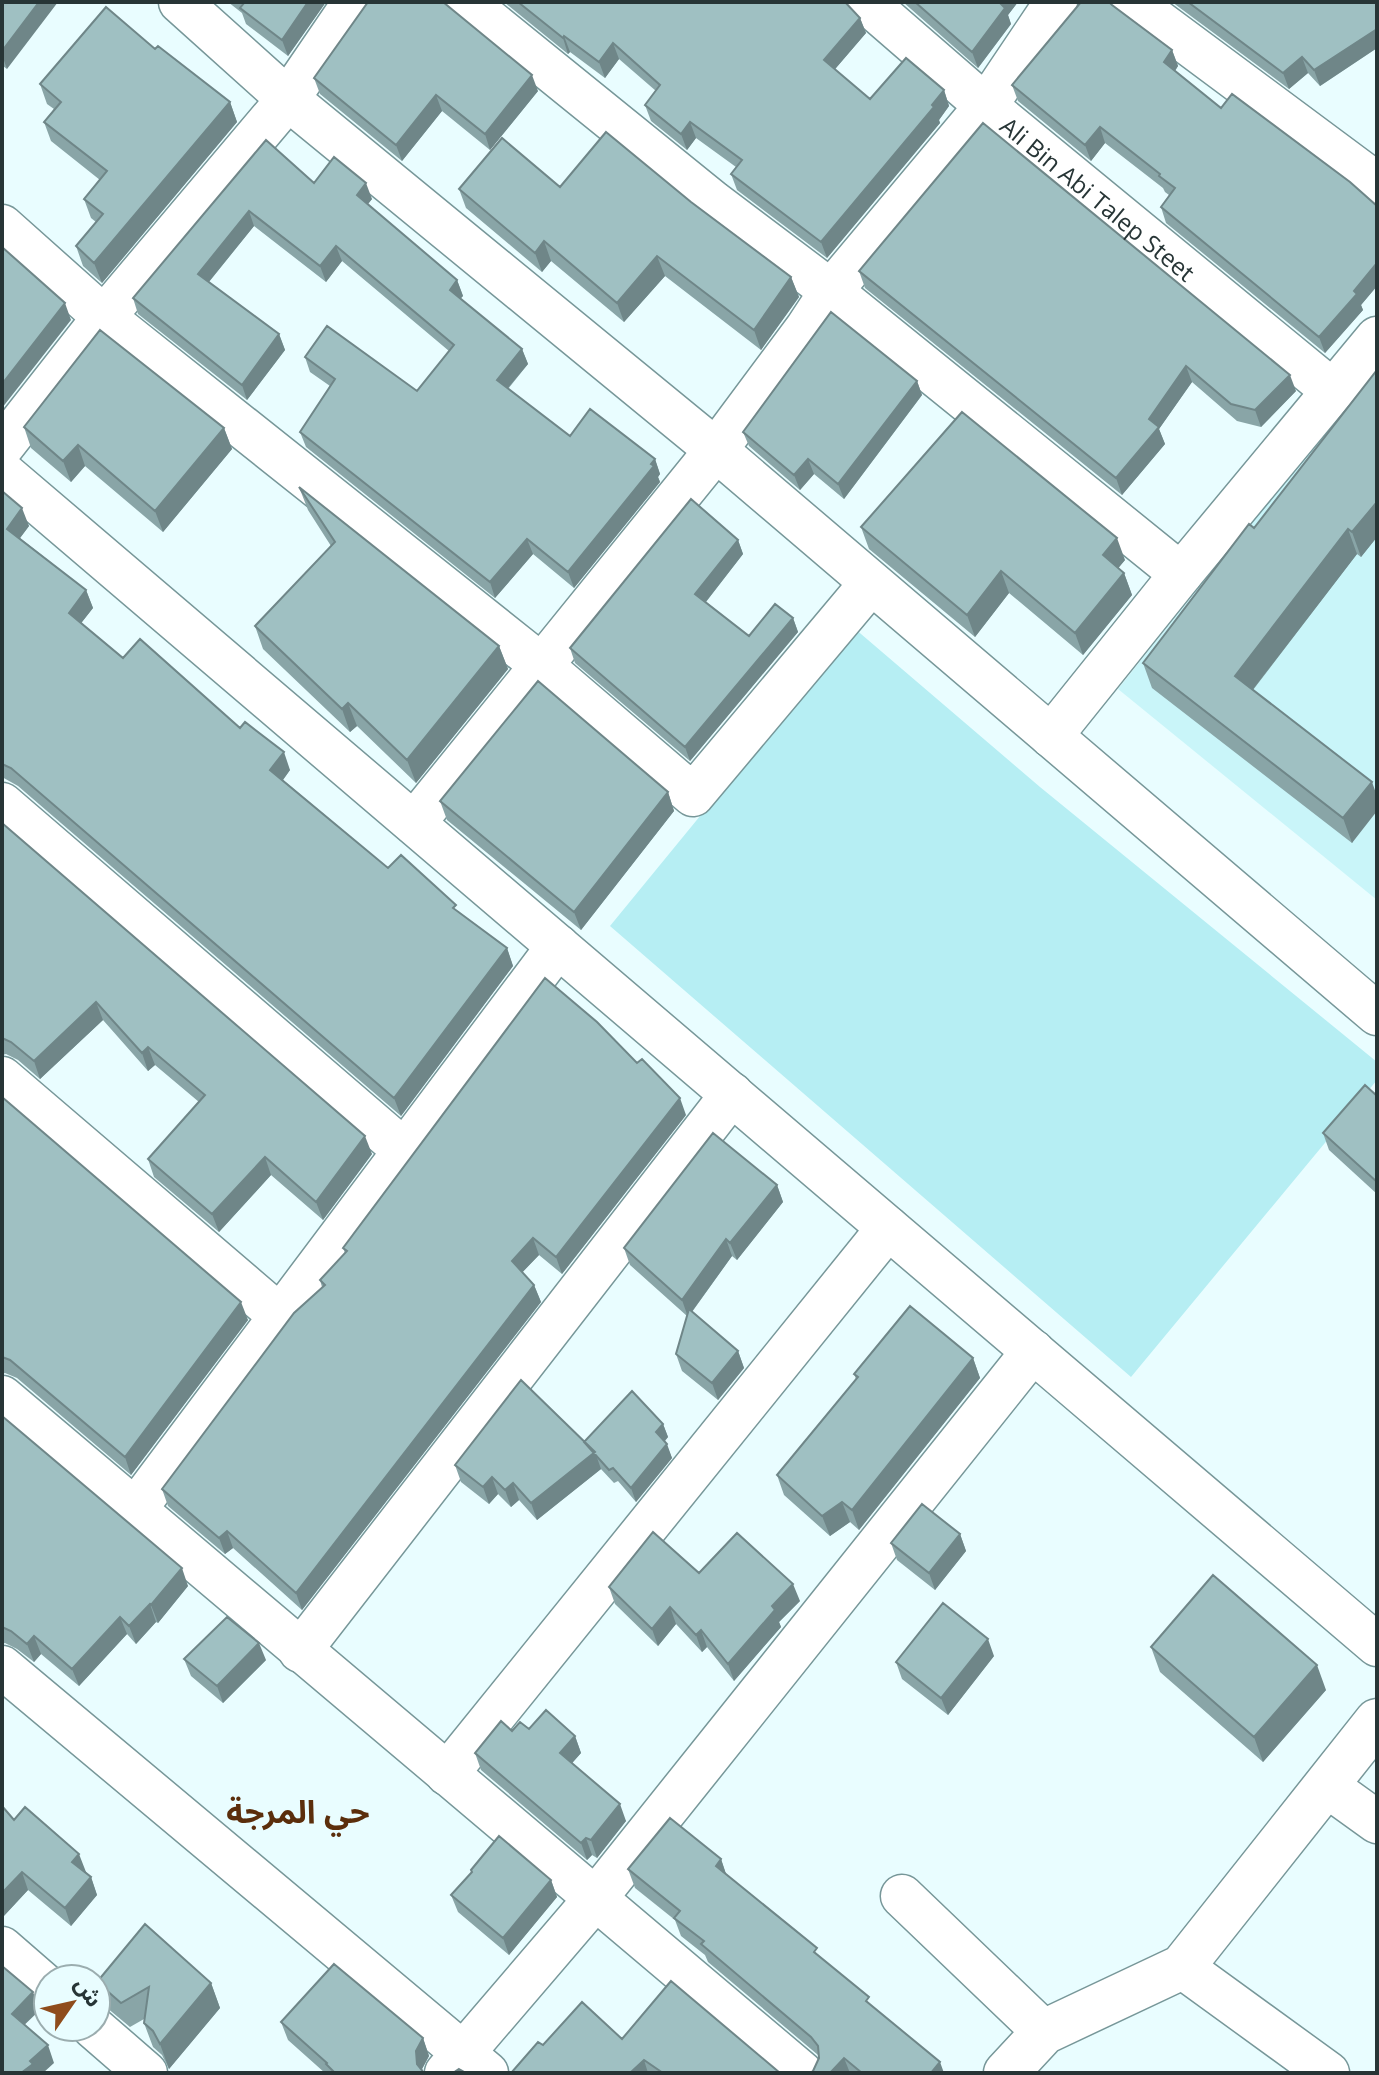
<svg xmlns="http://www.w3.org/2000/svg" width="1379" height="2075" viewBox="0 0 1379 2075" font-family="'Open Sans','Noto Sans Arabic',sans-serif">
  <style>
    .built { fill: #c9f5f9 }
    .green { fill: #b6eef3 }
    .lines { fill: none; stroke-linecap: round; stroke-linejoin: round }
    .street-casing { stroke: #779799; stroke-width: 45 }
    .secondary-casing { stroke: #779799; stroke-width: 47 }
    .street { stroke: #fff; stroke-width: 42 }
    .secondary { stroke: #fff; stroke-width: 44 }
    .wall { fill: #89a5a7 }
    .shaded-wall { fill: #6f8688 }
    .building { fill: #9fc0c2; stroke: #6f8688; stroke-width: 2 }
    .labels { text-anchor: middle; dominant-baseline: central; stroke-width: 7; stroke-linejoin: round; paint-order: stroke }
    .street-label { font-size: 24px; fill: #273536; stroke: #e9fdff }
    .district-label { font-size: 32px; font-weight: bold; fill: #5b2e0c; stroke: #e9fdff }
  </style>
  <rect width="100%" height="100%" fill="#e9fdff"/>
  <path class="built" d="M1377,364V900L1118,689Z"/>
  <path class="green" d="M854,628L1040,787L1377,1062V1080L1131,1377L610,926Z"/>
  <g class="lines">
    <g class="street-casing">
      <g id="street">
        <path d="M180,2L288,99L716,450L1377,1014"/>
        <path d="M466,2L713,202L831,291L1181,574"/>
        <path id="s1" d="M866,2L986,106L1333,391"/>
        <path d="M1132,2L1377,184"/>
        <path d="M2,226L104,317L540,664L693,795L871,583"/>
        <path d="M2,447L104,317L288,99L344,17L358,2"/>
        <path d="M2,472L1377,1645"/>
        <path d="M1051,736L1181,574L1377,338"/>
        <path d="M2,804L405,1151"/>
        <path d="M414,823L716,450L806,329L831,291L986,106L1056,2"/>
        <path d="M2,1078L280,1316"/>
        <path d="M2,1397L802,2073"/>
        <path d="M134,1511L558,946"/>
        <path d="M300,1651L732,1094"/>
        <path d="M2,1667L487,2073"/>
        <path d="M447,1774L888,1228"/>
        <path d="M1327,1786L1377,1822"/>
        <path d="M902,1896L1044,2032"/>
        <path d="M2,1948L48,1988"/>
        <path d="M1182,1967L1328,2073"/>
        <path d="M93,2027L146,2073"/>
        <path d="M446,2073L595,1899L1033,1351"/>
      </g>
    </g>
    <g class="secondary-casing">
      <path id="secondary" d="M1006,2073L1044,2032L1182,1967L1377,1721"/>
    </g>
    <use href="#street" class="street"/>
    <use href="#secondary" class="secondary"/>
  </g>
  <path class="wall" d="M2,2L7,69L3,66L2,67Z
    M228,2H326L288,56L246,24L242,13Z
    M504,2H845L860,18L866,33L835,69L870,99L944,90L949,106L939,120L940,123L827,258L737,190L731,174L736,167L696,138L687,150L651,121L645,105L656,91L619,59L605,78L570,52L568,54Z
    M903,2H1018L1008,15L1011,24L978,68Z
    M1172,2H1377V48L1320,86L1308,73L1289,89Z
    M1112,5L1172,50L1178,66L1175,71L1221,108L1377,206V286L1361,305L1363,310L1325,353L1166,223L1161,207L1169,195L1165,192L1163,188L1105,143L1091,161L1018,101L1012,85Z
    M155,49L230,102L237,122L102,283L83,266L76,246L96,222L91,218L84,199L100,180L51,141L44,122L54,109L47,104L40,84Z
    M314,78L538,91L490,150L442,111L402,161L320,94Z
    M266,140L314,183L372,199L368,204L457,280L463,296L460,298L522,349L528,364L508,389L570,436L655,459L660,474L658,477L660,482L574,588L533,554L495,598L306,447L300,432L330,386L310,372L305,357L417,391L449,351L342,261L326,282L254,226L209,282L279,334L285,350L247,400L138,314L133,298Z
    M560,187L691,202L791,277L799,297L761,350L665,276L624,322L551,261L542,272L466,208L459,189Z
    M859,271L1296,391L1261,427L1237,421L1192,382L1159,429L1165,444L1122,495L865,288Z
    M1377,370V537L1361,557L1357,554L1253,690L1377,796L1352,843L1152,688L1143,663L1254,528Z
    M917,381L922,395L844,499L814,474L800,490L749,446L743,432Z
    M24,427L224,428L232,449L163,532L85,466L71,482L31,448Z
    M299,487L499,646L508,669L416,783L357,726L350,732L263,649L255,626L331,546L308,510Z
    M2,491L29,526L20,538L86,590L93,608L81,623L123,658L240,728L290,770L283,780L388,868L459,912L507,948L513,966L401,1116L18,786L2,777Z
    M861,527L1125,560L1118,568L1124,573L1132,595L1083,655L1009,593L975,637L869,549Z
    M738,540L743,554L706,602L749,636L793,618L798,632L690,761L575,663L570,648Z
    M668,792L674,811L581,930L447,820L440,801Z
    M2,823L372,1154L323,1220L271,1175L219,1232L154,1177L148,1159L199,1102L155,1065L148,1071L103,1020L40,1079L18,1060L6,1054L2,1055Z
    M1377,1096V1194L1329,1150L1323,1133Z
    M2,1097L248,1320L131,1475L17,1378L5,1373L2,1374Z
    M686,1115L562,1274L539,1255L522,1272L534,1285L541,1302L302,1610L233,1548L225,1554L168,1506L162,1489L322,1287L320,1280L345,1253L343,1248Z
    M777,1185L783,1202L737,1260L732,1256L692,1312L738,1351L744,1368L718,1400L682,1371L676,1354L687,1316L630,1265L624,1248Z
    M973,1358L980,1378L859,1530L850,1522L830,1536L784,1495L777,1475L856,1379L854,1374Z
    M2,1416L188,1586L158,1623L156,1622L136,1644L127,1634L79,1686L41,1654L34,1662L17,1649L5,1643L2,1644Z
    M663,1424L668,1437L665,1441L672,1458L636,1502L618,1481L614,1483L600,1468L601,1469L537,1520L519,1500L511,1507L498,1494L489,1504L461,1482L455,1465L584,1442Z
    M960,1534L966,1551L935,1590L897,1560L891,1543Z
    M699,1573L800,1601L779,1622L781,1627L734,1681L707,1647L702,1652L676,1624L658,1646L615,1604L609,1587Z
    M1151,1647L1326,1690L1263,1762L1160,1672Z
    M994,1656L948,1715L902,1679L896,1662Z
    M184,1659L266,1660L223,1703L191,1676Z
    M529,1729L575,1736L581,1753L572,1763L626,1821L597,1858L592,1855L587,1860L481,1770L475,1753L512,1731Z
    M14,1820L86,1872L91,1877L97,1895L71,1926L28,1890L2,1918Z
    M721,1859L726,1874L820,1957L944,2073H810L813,2071L819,2058L818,2055L708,1962L705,1955L681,1936L675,1920L635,1888L628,1869Z
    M471,1870L551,1880L557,1897L509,1955L458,1912L451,1895L472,1873Z
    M97,1982L211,1983L220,2008L169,2069L162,2055L153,2047L144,2023V2019L130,2027L106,2007Z
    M281,2022L423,2038L429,2056L422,2069L424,2073H325L288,2040Z
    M622,2039L780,2073H511L543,2045Z"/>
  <path class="shaded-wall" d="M39,2H58L7,69L2,55V51Z
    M308,2H326L288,56L282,40Z
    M999,2H1018L1008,15L1011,24L978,68L972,52Z
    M860,18L866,33L830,75L824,60Z
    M1377,29V48L1320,86L1314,70Z
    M564,36L570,52L568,54L563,38Z
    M613,43L619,59L605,78L599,62Z
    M1172,50L1178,66L1170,78L1164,62Z
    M1302,57L1308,73L1289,89L1283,73Z
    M532,75L538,91L490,150L485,134Z
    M944,90L949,106L939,120L940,123L827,258L821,242Z
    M436,95L442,111L402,161L396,145Z
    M230,102L237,122L102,283L94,263Z
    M690,122L696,138L687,150L681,134Z
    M1100,127L1105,143L1091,161L1085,145Z
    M366,183L372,199L363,210L357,195Z
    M249,211L254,226L203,289L198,274Z
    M544,241L551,261L542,272L535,253Z
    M336,246L342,261L326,282L320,266Z
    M657,256L665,276L624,322L617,303Z
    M1377,263V286L1361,305L1363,310L1325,353L1319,337L1354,291Z
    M791,277L799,297L761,350L754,330Z
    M457,280L463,296L455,305L450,290Z
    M65,303L71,320L2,408V384Z
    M279,334L285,350L247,400L242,385Z
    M522,349L528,364L502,395L497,380Z
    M1186,366L1192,382L1159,429L1165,444L1122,495L1116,478L1149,419Z
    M1290,375L1296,391L1261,427L1255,410Z
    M917,381L922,395L844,499L838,484Z
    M224,428L232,449L163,532L155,511Z
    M78,445L85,466L71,482L63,461Z
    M655,459L660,474L658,477L660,482L574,588L568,572Z
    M808,459L814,474L800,490L794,475Z
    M1377,502V537L1361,557L1352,532Z
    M22,508L29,526L14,546L7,529Z
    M1348,529L1357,554L1244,701L1235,676Z
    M1117,538L1125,560L1111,577L1103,555Z
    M527,539L533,554L495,598L490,582Z
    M738,540L743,554L701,608L695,594Z
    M1001,571L1009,593L975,637L967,615Z
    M1124,573L1132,595L1083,655L1075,633Z
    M86,590L93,608L75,631L69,613Z
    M793,618L798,632L690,761L685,747Z
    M499,646L508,669L416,783L407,760Z
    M348,703L357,726L350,732L342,709Z
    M284,752L290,770L277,788L270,770Z
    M1372,782L1377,796V811L1352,843L1343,818Z
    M668,792L674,811L581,930L574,912Z
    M507,948L513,966L401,1116L394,1098Z
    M96,1002L103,1020L40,1079L34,1061Z
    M148,1047L155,1065L148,1071L142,1053Z
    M680,1098L686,1115L562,1274L556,1257Z
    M365,1136L372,1154L323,1220L316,1202Z
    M265,1157L271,1175L219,1232L212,1214Z
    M777,1185L783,1202L737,1260L730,1243Z
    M533,1238L539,1255L518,1277L512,1261Z
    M726,1239L732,1256L688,1317L682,1300Z
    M534,1285L541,1302L302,1610L296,1593Z
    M241,1302L248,1320L131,1475L125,1457Z
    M738,1351L744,1368L718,1400L712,1383Z
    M973,1358L980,1378L859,1530L852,1510Z
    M663,1424L668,1437L661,1445L656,1432Z
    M667,1444L672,1458L636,1502L631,1488Z
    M595,1452L601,1469L537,1520L531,1503Z
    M492,1477L498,1494L489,1504L483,1487Z
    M513,1483L519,1500L511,1507L505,1490Z
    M842,1502L850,1522L830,1536L822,1516Z
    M227,1531L233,1548L225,1554L219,1538Z
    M960,1534L966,1551L935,1590L929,1573Z
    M182,1568L188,1586L158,1623L151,1605Z
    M793,1584L800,1601L779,1622L781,1627L734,1681L728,1664L772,1606Z
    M150,1604L156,1622L136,1644L129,1626Z
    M670,1607L676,1624L658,1646L652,1629Z
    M120,1617L127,1634L79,1686L72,1669Z
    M701,1630L707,1647L702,1652L696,1635Z
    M34,1636L41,1654L34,1662L27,1644Z
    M988,1639L994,1656L948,1715L941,1698Z
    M259,1643L266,1660L223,1703L217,1686Z
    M1317,1665L1326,1690L1263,1762L1254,1737Z
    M575,1736L581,1753L566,1770L560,1753Z
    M620,1804L626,1821L597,1858L591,1840Z
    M586,1838L592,1855L587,1860L581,1843Z
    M79,1854L86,1872L79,1879L72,1862Z
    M721,1859L727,1877L716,1866Z
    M22,1872L28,1890L2,1918V1893Z
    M91,1877L97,1895L71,1926L65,1908Z
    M551,1880L557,1897L509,1955L503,1938Z
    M211,1983L220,2008L169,2069L160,2044Z
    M33,1992L40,2010L18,2031L12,2014Z
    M423,2038L429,2056L422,2069L423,2073L417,2064L416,2051Z
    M48,2045L54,2063L43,2073H21L30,2061Z
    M844,2058L850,2073H830Z
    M644,2060L648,2073H630Z
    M940,2062L944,2073H931Z"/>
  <path class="building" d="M2,2H39L2,51Z
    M242,2H308L282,40L240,8L244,3Z
    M368,2H443L532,75L485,134L436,95L396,145L314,78Z
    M518,2H845L860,18L824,60L870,99L906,58L944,90L932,105L934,107L821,242L731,174L742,160L690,122L681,134L645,105L660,85L613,43L599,62L564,36L563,38Z
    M915,2H999L1005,8L972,52Z
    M1081,2H1109L1112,5L1172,50L1164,62L1221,108L1232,94L1350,182L1377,206V263L1354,291L1357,294L1319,337L1161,207L1175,188L1159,176L1160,174L1100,127L1085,145L1012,85Z
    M1188,2H1377V29L1314,70L1302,57L1283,73Z
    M106,7L155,49L158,46L230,102L94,263L76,246L103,214L84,199L107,171L44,122L61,102L40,84Z
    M983,123L1290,375L1255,410L1231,404L1186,366L1149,419L1159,427L1116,478L859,271Z
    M606,132L691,202L791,277L754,330L657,256L617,303L544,241L535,253L459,189L502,138L560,187Z
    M266,140L314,183L334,157L366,183L357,195L457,280L450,290L522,349L497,380L570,436L590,409L655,459L651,464L654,466L568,572L527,539L490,582L300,432L335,379L305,357L327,326L417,391L454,345L336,246L320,266L249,211L198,274L279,334L242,385L133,298Z
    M2,247L65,303L2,384Z
    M831,312L917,381L838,484L808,459L794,475L743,432Z
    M100,330L224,428L155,511L78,445L63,461L24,427Z
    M1377,370V502L1352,532L1348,529L1235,676L1372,782L1343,818L1143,663L1249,524L1254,528Z
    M962,412L1117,538L1103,555L1124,573L1075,633L1001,571L967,615L861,527Z
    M299,487L499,646L407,760L348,703L342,709L255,626L335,542Z
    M2,491L22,508L7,529L86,590L69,613L123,658L140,639L240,728L245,722L284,752L270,770L388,868L401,855L456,905L453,908L507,948L394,1098L11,768L2,764Z
    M691,499L738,540L695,594L749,636L775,604L793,618L685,747L570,648Z
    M538,681L668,792L574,912L440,801Z
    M2,823L365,1136L316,1202L265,1157L212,1214L148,1159L205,1095L148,1047L142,1053L96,1002L34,1061L11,1042L2,1038Z
    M545,978L597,1022L637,1063L642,1059L680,1098L556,1257L533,1238L512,1261L534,1285L296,1593L227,1531L219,1538L162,1489L294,1313L325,1285L320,1280L347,1251L343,1248Z
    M1365,1085L1377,1096V1182L1323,1133Z
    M2,1097L241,1302L125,1457L10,1360L2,1357Z
    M713,1133L777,1185L730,1243L726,1239L682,1300L624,1248Z
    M910,1306L973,1358L852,1510L842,1502L822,1516L777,1475L858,1377L854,1374Z
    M689,1309L738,1351L712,1383L676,1354Z
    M521,1380L595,1452L531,1503L513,1483L505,1490L492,1477L483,1487L455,1465Z
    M632,1391L663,1424L656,1432L667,1444L631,1488L613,1468L609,1470L584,1442Z
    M2,1416L182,1568L151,1605L150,1604L129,1626L120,1617L72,1669L34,1636L27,1644L11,1631L2,1627Z
    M922,1504L960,1534L929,1573L891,1543Z
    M653,1532L699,1573L737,1533L793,1584L772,1606L775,1610L728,1664L701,1630L696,1635L670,1607L652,1629L609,1587Z
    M1213,1575L1317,1665L1254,1737L1151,1647Z
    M943,1603L988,1639L941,1698L896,1662Z
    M227,1617L259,1643L217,1686L184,1659Z
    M546,1710L575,1736L560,1753L620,1804L591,1840L586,1838L581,1843L475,1753L501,1721L512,1731L520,1722L529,1729Z
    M2,1806L14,1820L25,1807L79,1854L72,1862L91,1877L65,1908L22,1872L2,1893Z
    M670,1818L721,1859L716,1866L817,1948L814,1952L869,1997L866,2001L940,2062L931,2073H862L844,2058L830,2073H810L813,2071L819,2058L818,2046L811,2037L701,1944L704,1941L674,1918L680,1911L628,1869Z
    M499,1836L551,1880L503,1938L451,1895L472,1872L471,1870Z
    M145,1924L211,1983L160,2044L153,2031L144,2023L149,1987L121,2003L97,1982Z
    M334,1964L423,2038L416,2051L417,2064L424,2073H335L326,2064L327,2063L281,2022Z
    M2,1966L33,1992L12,2014L48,2045L30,2061L33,2064L21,2073H2Z
    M671,1981L780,2073H663L644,2060L630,2073H511L538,2042L543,2045L582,2002L622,2039Z
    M459,2069L466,2073H453Z"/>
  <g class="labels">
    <g class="street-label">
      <text stroke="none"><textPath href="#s1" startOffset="304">Ali Bin Abi Talep Steet</textPath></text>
    </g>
    <g class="district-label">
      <text x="298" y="1810">حي المرجة</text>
    </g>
  </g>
  <rect width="1379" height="2075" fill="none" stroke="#273536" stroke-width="8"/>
  <g transform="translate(72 2003) rotate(56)"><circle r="38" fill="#e9fdff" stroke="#9badaf" stroke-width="2"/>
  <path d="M0-6L14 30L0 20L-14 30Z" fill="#8f4c1c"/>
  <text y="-12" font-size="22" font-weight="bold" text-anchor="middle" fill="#273536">ش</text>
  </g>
</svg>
